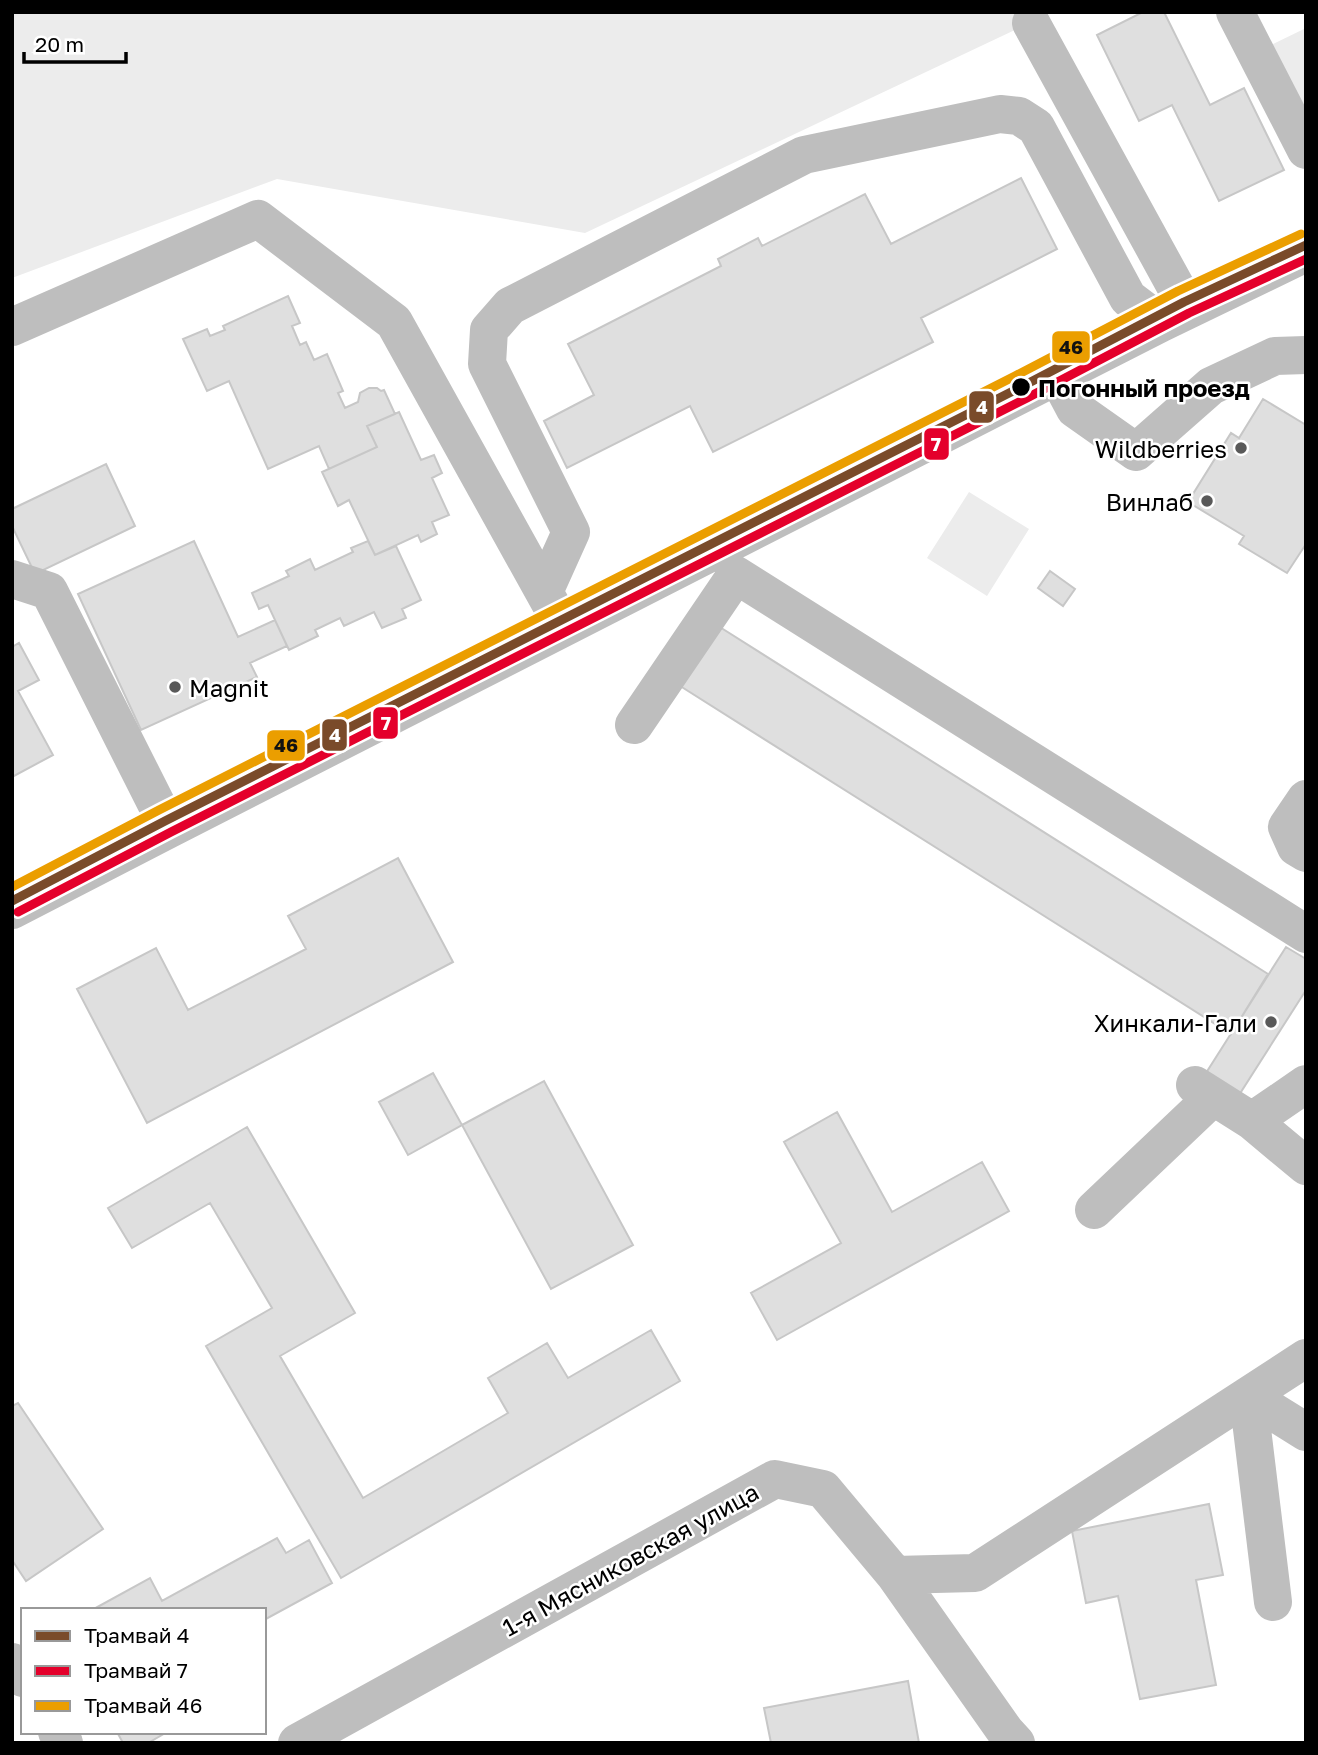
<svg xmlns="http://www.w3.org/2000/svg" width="1318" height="1755" viewBox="0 0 1318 1755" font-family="'Golos Text',sans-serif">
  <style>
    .green { fill: #ececec }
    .building { fill: #dfdfdf; stroke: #c7c7c7; stroke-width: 2 }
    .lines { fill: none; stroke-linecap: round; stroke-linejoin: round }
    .minor { stroke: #bebebe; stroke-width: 38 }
    .tram-1-casing { stroke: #fff; stroke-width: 14 }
    .tram-2-casing { stroke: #fff; stroke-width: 14 }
    .tram-3-casing { stroke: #fff; stroke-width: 14 }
    .tram-1 { stroke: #7a4b2a; stroke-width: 9 }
    .tram-2 { stroke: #e4002b; stroke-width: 9 }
    .tram-3 { stroke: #eb9e00; stroke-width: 9 }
    .stop-dot { fill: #000; stroke: #fff; stroke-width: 2.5 }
    .poi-dot { fill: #595959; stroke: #fff; stroke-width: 2.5 }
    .labels { text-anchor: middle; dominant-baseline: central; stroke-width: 5; stroke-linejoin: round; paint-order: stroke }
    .stop-label { font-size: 24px; font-weight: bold; fill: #000; stroke: #fff; text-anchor: start }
    .poi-label { font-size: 24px; fill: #000; stroke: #fff; text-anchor: end }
    .street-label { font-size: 24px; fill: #000; stroke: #fff }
    .line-badge { stroke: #fff; stroke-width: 2.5 }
    .badge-label { font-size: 19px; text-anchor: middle; font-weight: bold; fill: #fff }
    .pale-badge-label { font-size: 19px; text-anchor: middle; font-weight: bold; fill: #111 }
  </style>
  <rect width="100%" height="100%" fill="#fff"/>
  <path class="green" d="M12,12H1053L585,233L277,179L12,278Z
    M1306,28V122L1269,46Z
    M969,492L1029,529L987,596L927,558Z"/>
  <path class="building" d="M1143,12H1164L1210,105L1244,88L1284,170L1219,201L1172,105L1139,121L1097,35Z
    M1021,178L1057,249L921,318L933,342L713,452L690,406L567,468L544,421L594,395L568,344L721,266L718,259L758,238L762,246L865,194L891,244Z
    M288,296L300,323L292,326L300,345L306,342L314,360L327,354L343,391L338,393L345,408L358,402L360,393L369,388H377L381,391L384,390L395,414L367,426L377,447L329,469L319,446L268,469L229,381L207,391L183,339L207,329L210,336L225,330L223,326Z
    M1263,399L1306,425V544L1287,573L1239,544L1244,536L1188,502L1231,433L1239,438Z
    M399,412L421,460L434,455L442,473L432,478L449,515L432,522L437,534L421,542L418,535L375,555L349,500L338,506L322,472L377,447L367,426Z
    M106,464L135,526L35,574L12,526V509Z
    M194,541L238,637L275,620L287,646L250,663L257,677L141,730L78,594Z
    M368,541L375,555L396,546L421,600L402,609L406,618L382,628L374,612L344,626L340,618L315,630L318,636L289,650L268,605L259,609L252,593L289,576L286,571L310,559L315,570L353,552L351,548Z
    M1050,571L1075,589L1063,606L1038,588Z
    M715,624L1268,974L1231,1034L677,684Z
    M19,643L39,680L18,691L53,755L12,777V647Z
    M398,858L453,962L147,1123L77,989L156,948L188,1010L306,949L288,916Z
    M1286,947L1306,959V990L1239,1095L1206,1073Z
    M433,1073L462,1125L408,1155L379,1102Z
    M544,1081L633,1245L551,1289L462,1125Z
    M837,1112L892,1212L982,1162L1009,1211L777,1340L751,1293L841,1243L784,1142Z
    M247,1127L355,1313L280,1356L363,1498L508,1413L488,1378L547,1343L568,1378L651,1330L680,1381L341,1578L206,1346L272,1308L210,1203L132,1248L108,1208Z
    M18,1403L103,1529L26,1581L12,1560V1406Z
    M1209,1504L1223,1575L1196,1580L1216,1685L1140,1699L1118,1596L1086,1603L1072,1531Z
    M277,1538L286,1553L309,1540L332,1583L264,1620V1610H92L150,1578L162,1601Z
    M908,1681L919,1743H771L764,1708Z
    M117,1732H167L148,1743H123Z"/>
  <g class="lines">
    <path class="minor" d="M1235,12L1306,150
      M1031,23L1188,309
      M12,327L258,219L394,322L554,610
      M1058,377L1075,409L1136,452L1211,386L1275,356L1306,355
      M12,579L49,591L169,829
      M544,592L571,532L487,364L489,330L510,306L804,155L1000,114L1019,116L1036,127L1128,298L1161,323
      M634,725L736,575L1306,934
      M1306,799L1287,827L1296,847L1306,853
      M12,910L169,829L1161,323L1306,253
      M1195,1085L1252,1121L1306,1166
      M1252,1121L1306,1084
      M1094,1210L1213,1097
      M1248,1396L1273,1602
      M1248,1396L1306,1432
      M895,1575L1005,1731L1016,1743
      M12,1662L23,1678
      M57,1732L64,1743
      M297,1743L775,1479L823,1489L895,1575L975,1573L1306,1358"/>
    <g class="tram-1-casing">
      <path id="tram-1" d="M12,901L165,821L1021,387L1184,302L1306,245"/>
    </g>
    <g class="tram-2-casing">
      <path id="tram-2" d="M18,912L171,832L1027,398L1189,313L1306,259"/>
    </g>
    <g class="tram-3-casing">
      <path id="tram-3" d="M12,887L159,810L1015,376L1178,291L1301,234"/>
    </g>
    <use href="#tram-1" class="tram-1"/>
    <use href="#tram-2" class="tram-2"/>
    <use href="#tram-3" class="tram-3"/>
  </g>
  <circle class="stop-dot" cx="1021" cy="387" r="10"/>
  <g class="poi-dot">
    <circle cx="1241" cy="448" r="7"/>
    <circle cx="1207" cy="501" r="7"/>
    <circle cx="175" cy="687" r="7"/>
    <circle cx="1271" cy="1022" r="7"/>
  </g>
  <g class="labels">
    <g class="stop-label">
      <text x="1038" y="387">Погонный проезд</text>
    </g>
    <g class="poi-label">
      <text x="1227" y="448">Wildberries</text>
      <text x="1193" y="501">Винлаб</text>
      <text x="189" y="687" text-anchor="start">Magnit</text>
      <text x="1257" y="1022">Хинкали-Гали</text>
    </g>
    <g class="street-label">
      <text transform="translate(630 1559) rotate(-29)">1-я Мясниковская улица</text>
    </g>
  </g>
  <g class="line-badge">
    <rect x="1051" y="330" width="40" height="34" rx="7" fill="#eb9e00"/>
    <rect x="968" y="390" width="27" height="34" rx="7" fill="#7a4b2a"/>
    <rect x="923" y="427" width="27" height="34" rx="7" fill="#e4002b"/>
    <rect x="372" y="706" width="27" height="34" rx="7" fill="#e4002b"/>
    <rect x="321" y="718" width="27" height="34" rx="7" fill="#7a4b2a"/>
    <rect x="266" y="729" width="40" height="33" rx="7" fill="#eb9e00"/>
  </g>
  <g class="badge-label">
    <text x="982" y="414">4</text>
    <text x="936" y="451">7</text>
    <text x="386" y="730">7</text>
    <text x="335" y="742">4</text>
  </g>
  <g class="pale-badge-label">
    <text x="1071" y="354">46</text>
    <text x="286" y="752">46</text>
  </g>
  <rect width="1318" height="1755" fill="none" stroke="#000000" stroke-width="28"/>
  <rect x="21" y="1608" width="245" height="126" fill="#ffffff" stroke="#999999" stroke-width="2"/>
  <rect x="35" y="1631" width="35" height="10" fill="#7a4b2a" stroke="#999999" stroke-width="2"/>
  <text x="84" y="1643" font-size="21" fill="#000000">Трамвай 4</text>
  <rect x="35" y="1666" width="35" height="10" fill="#e4002b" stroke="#999999" stroke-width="2"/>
  <text x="84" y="1678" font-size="21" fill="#000000">Трамвай 7</text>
  <rect x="35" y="1701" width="35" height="10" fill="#eb9e00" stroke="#999999" stroke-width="2"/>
  <text x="84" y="1713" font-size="21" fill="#000000">Трамвай 46</text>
  <path d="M24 52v10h102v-10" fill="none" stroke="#000000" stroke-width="3.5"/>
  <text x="35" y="52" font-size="21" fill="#000000" stroke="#ffffff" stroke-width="5" paint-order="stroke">20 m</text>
</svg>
